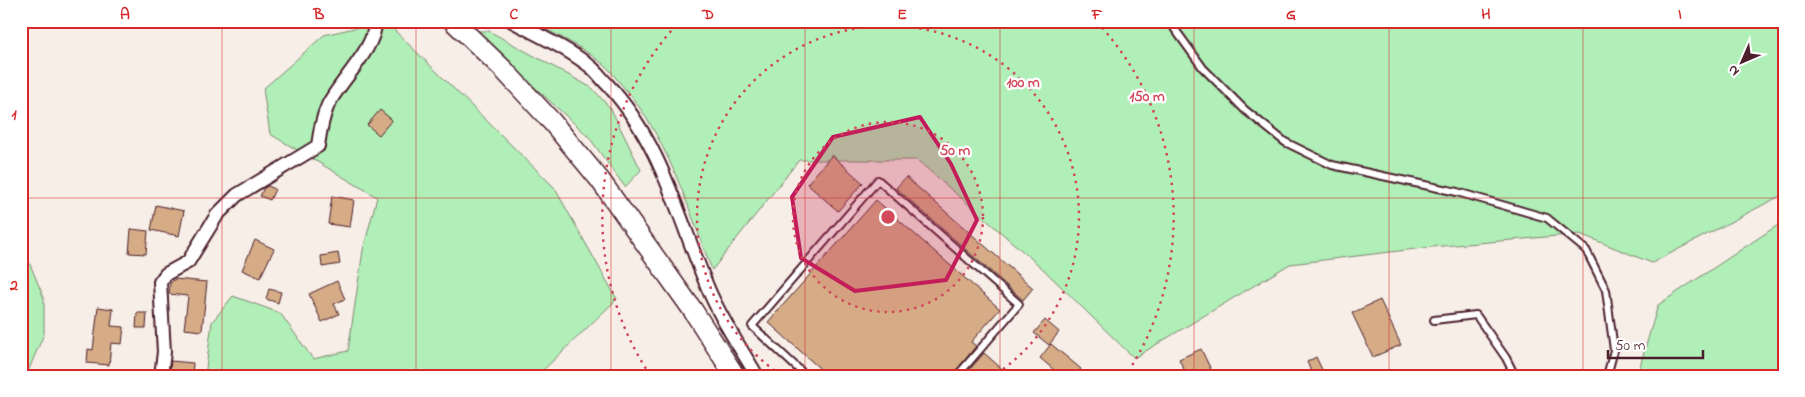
<svg xmlns="http://www.w3.org/2000/svg" width="1805" height="397" viewBox="0 0 1805 397" font-family="'Indie Flower',sans-serif">
  <style>
    .green { fill: #b0efb7; stroke: #7d8771 }
    .building { fill: #d5ac86; stroke: #4a1f2b }
    .lines { fill: none; stroke-linecap: round; stroke-linejoin: round }
    .lane-casing { stroke: #4a1f2b; stroke-width: 10 }
    .street-casing { stroke: #4a1f2b; stroke-width: 16 }
    .secondary-casing { stroke: #4a1f2b; stroke-width: 22 }
    .lane { stroke: #fff; stroke-width: 6 }
    .street { stroke: #fff; stroke-width: 12 }
    .secondary { stroke: #fff; stroke-width: 19 }
    .marked { fill: #c2185b; fill-opacity: 0.2; stroke: #c2185b; stroke-width: 4; stroke-linejoin: round }
    .grid { fill: none; stroke: #d62828; stroke-width: 1; stroke-opacity: 0.55 }
    .ring { fill: none; stroke: #d1495b; stroke-width: 2.5; stroke-dasharray: 2.5 5 }
    .centre { fill: #d1495b; stroke: #fff; stroke-width: 2.5 }
    .ring-label { font-size: 15px; text-anchor: middle; font-weight: bold; fill: #d1495b; stroke: #fff; stroke-width: 4.5; stroke-linejoin: round; paint-order: stroke }
    .neatline { fill: none; stroke: #d62828; stroke-width: 2 }
    .grid-label { font-size: 16px; text-anchor: middle; font-weight: bold; fill: #d62828 }
  </style>
  <rect width="100%" height="100%" fill="#f7eee7"/>
  <filter id="ink" filterUnits="userSpaceOnUse"><feTurbulence type="fractalNoise" baseFrequency=".02" numOctaves="2"/><feDisplacementMap in="SourceGraphic" scale="10" xChannelSelector="R" yChannelSelector="G"/><feConvolveMatrix kernelMatrix="1 2 1 2 8 2 1 2 1" color-interpolation-filters="sRGB"/></filter>
  <g filter="url(#ink)">
    <path class="green" d="M385,21L554,187L617,299L537,376H205L212,322L233,296L280,313L313,359L348,351L363,250L377,197L270,134L263,89L324,35Z
      M529,21H1784V194L1652,263L1580,234L1432,247L1290,264L1134,358L1042,268L917,160H799L712,270C688,207 666,133 620,83C614,76 609,68 602,63C580,46 554,33 529,21Z
      M473,31H489L592,88L611,109L641,170L625,187L588,136Z
      M1781,223L1784,227V376H1637L1658,305Z
      M21,252L29,262L44,298V334L26,376H21Z"/>
    <path class="building" d="M380,110L392,120L379,135L367,125Z
      M832,155L863,183L838,211L807,184Z
      M906,177L1033,288L1023,300L896,188Z
      M268,186L275,189L270,200L260,196L264,188Z
      M332,196L354,200L350,227L328,224Z
      M876,200L1000,309L971,342L976,346L952,376H828L768,322Z
      M156,205L184,211L179,236L151,230Z
      M131,229L148,231L146,254L129,253Z
      M255,240L274,249L260,278L242,270Z
      M338,253L340,264L322,267L321,256Z
      M175,279L207,282L202,331L184,329L188,296L169,294L170,283Z
      M337,281L345,299L334,304L339,314L322,322L309,294Z
      M269,289L281,292L278,303L266,299Z
      M1380,300L1401,345L1373,357L1352,313Z
      M98,307L113,309L111,326L124,327L122,344L111,343L109,365L87,363L88,349L93,350Z
      M137,313H147L146,328H136Z
      M1045,320L1059,332L1049,345L1034,333Z
      M1051,344L1081,369L1076,376H1061L1040,358Z
      M1201,349L1214,376H1187L1179,359Z
      M984,353L1010,376H964Z
      M1316,357L1325,376H1313L1307,362Z
      M171,361L193,363L192,376H169Z"/>
    <g class="lines">
      <g class="lane-casing">
        <path id="lane" d="M1169,21L1203,68L1245,110L1285,142L1332,165L1457,192L1547,218L1586,250L1606,290L1614,350L1607,376
          M1434,320L1476,315L1506,358L1515,376
          M806,376L752,326L878,180L1019,304L957,376"/>
      </g>
      <g class="street-casing">
        <path id="street" d="M512,21C538,35 567,48 591,67C597,72 601,78 607,84C660,140 678,216 707,286C720,318 740,347 757,376
          M161,376L164,352L160,282L166,274L188,262L217,215L237,195L318,146C320,132 322,118 328,105C339,82 377,47 375,21"/>
      </g>
      <g class="secondary-casing">
        <path id="secondary" d="M453,21L503,69L552,122L600,180L692,309L735,376"/>
      </g>
      <use href="#lane" class="lane"/>
      <use href="#street" class="street"/>
      <use href="#secondary" class="secondary"/>
    </g>
  </g>
  <path class="marked" d="M920,117L951,164L977,220L946,280L855,291L801,258L792,197L833,137Z"/>
  <path class="grid" d="M222,21V376M416,21V376M611,21V376M805,21V376M1000,21V376M1194,21V376M1389,21V376M1583,21V376M21,198H1784"/>
  <circle cx="888" cy="217" r="95" fill="#d1495b" fill-opacity=".12"/>
  <g class="ring">
    <circle cx="888" cy="217" r="95"/>
    <path d="M781 375A191 191 0 1 1 995 375"/>
    <path d="M650 375A286 286 0 0 1 679 22M1097 22A286 286 0 0 1 1126 375"/>
  </g>
  <circle cx="888" cy="217" r="8" class="centre"/>
  <g class="ring-label">
    <text x="1023" y="87">100 m</text>
    <text x="1147" y="101">150 m</text>
    <text x="955" y="155">50 m</text>
  </g>
  <rect width="1805" height="397" fill="none" stroke="#fff" stroke-width="55"/>
  <g transform="translate(1742 62) rotate(225)" stroke="#ffffff" stroke-width="4" paint-order="stroke">
  <path d="M0-4L9 19L0 12L-9 19Z" fill="#4a1f2b"/>
  <text y="-8" font-size="14" font-weight="bold" text-anchor="middle" fill="#4a1f2b">N</text>
  </g>
  <path d="M1608 350v8h95v-8" fill="none" stroke="#4a1f2b" stroke-width="2.5"/>
  <text x="1615" y="350" font-size="15" fill="#4a1f2b" stroke="#ffffff" stroke-width="4" paint-order="stroke">50 m</text>
  <rect x="28" y="28" width="1750" height="342" class="neatline"/>
  <g class="grid-label">
    <text x="125" y="19">A</text>
    <text x="319" y="19">B</text>
    <text x="514" y="19">C</text>
    <text x="708" y="19">D</text>
    <text x="902" y="19">E</text>
    <text x="1097" y="19">F</text>
    <text x="1291" y="19">G</text>
    <text x="1486" y="19">H</text>
    <text x="1680" y="19">I</text>
    <text x="14" y="119">1</text>
    <text x="14" y="290">2</text>
  </g>
</svg>
